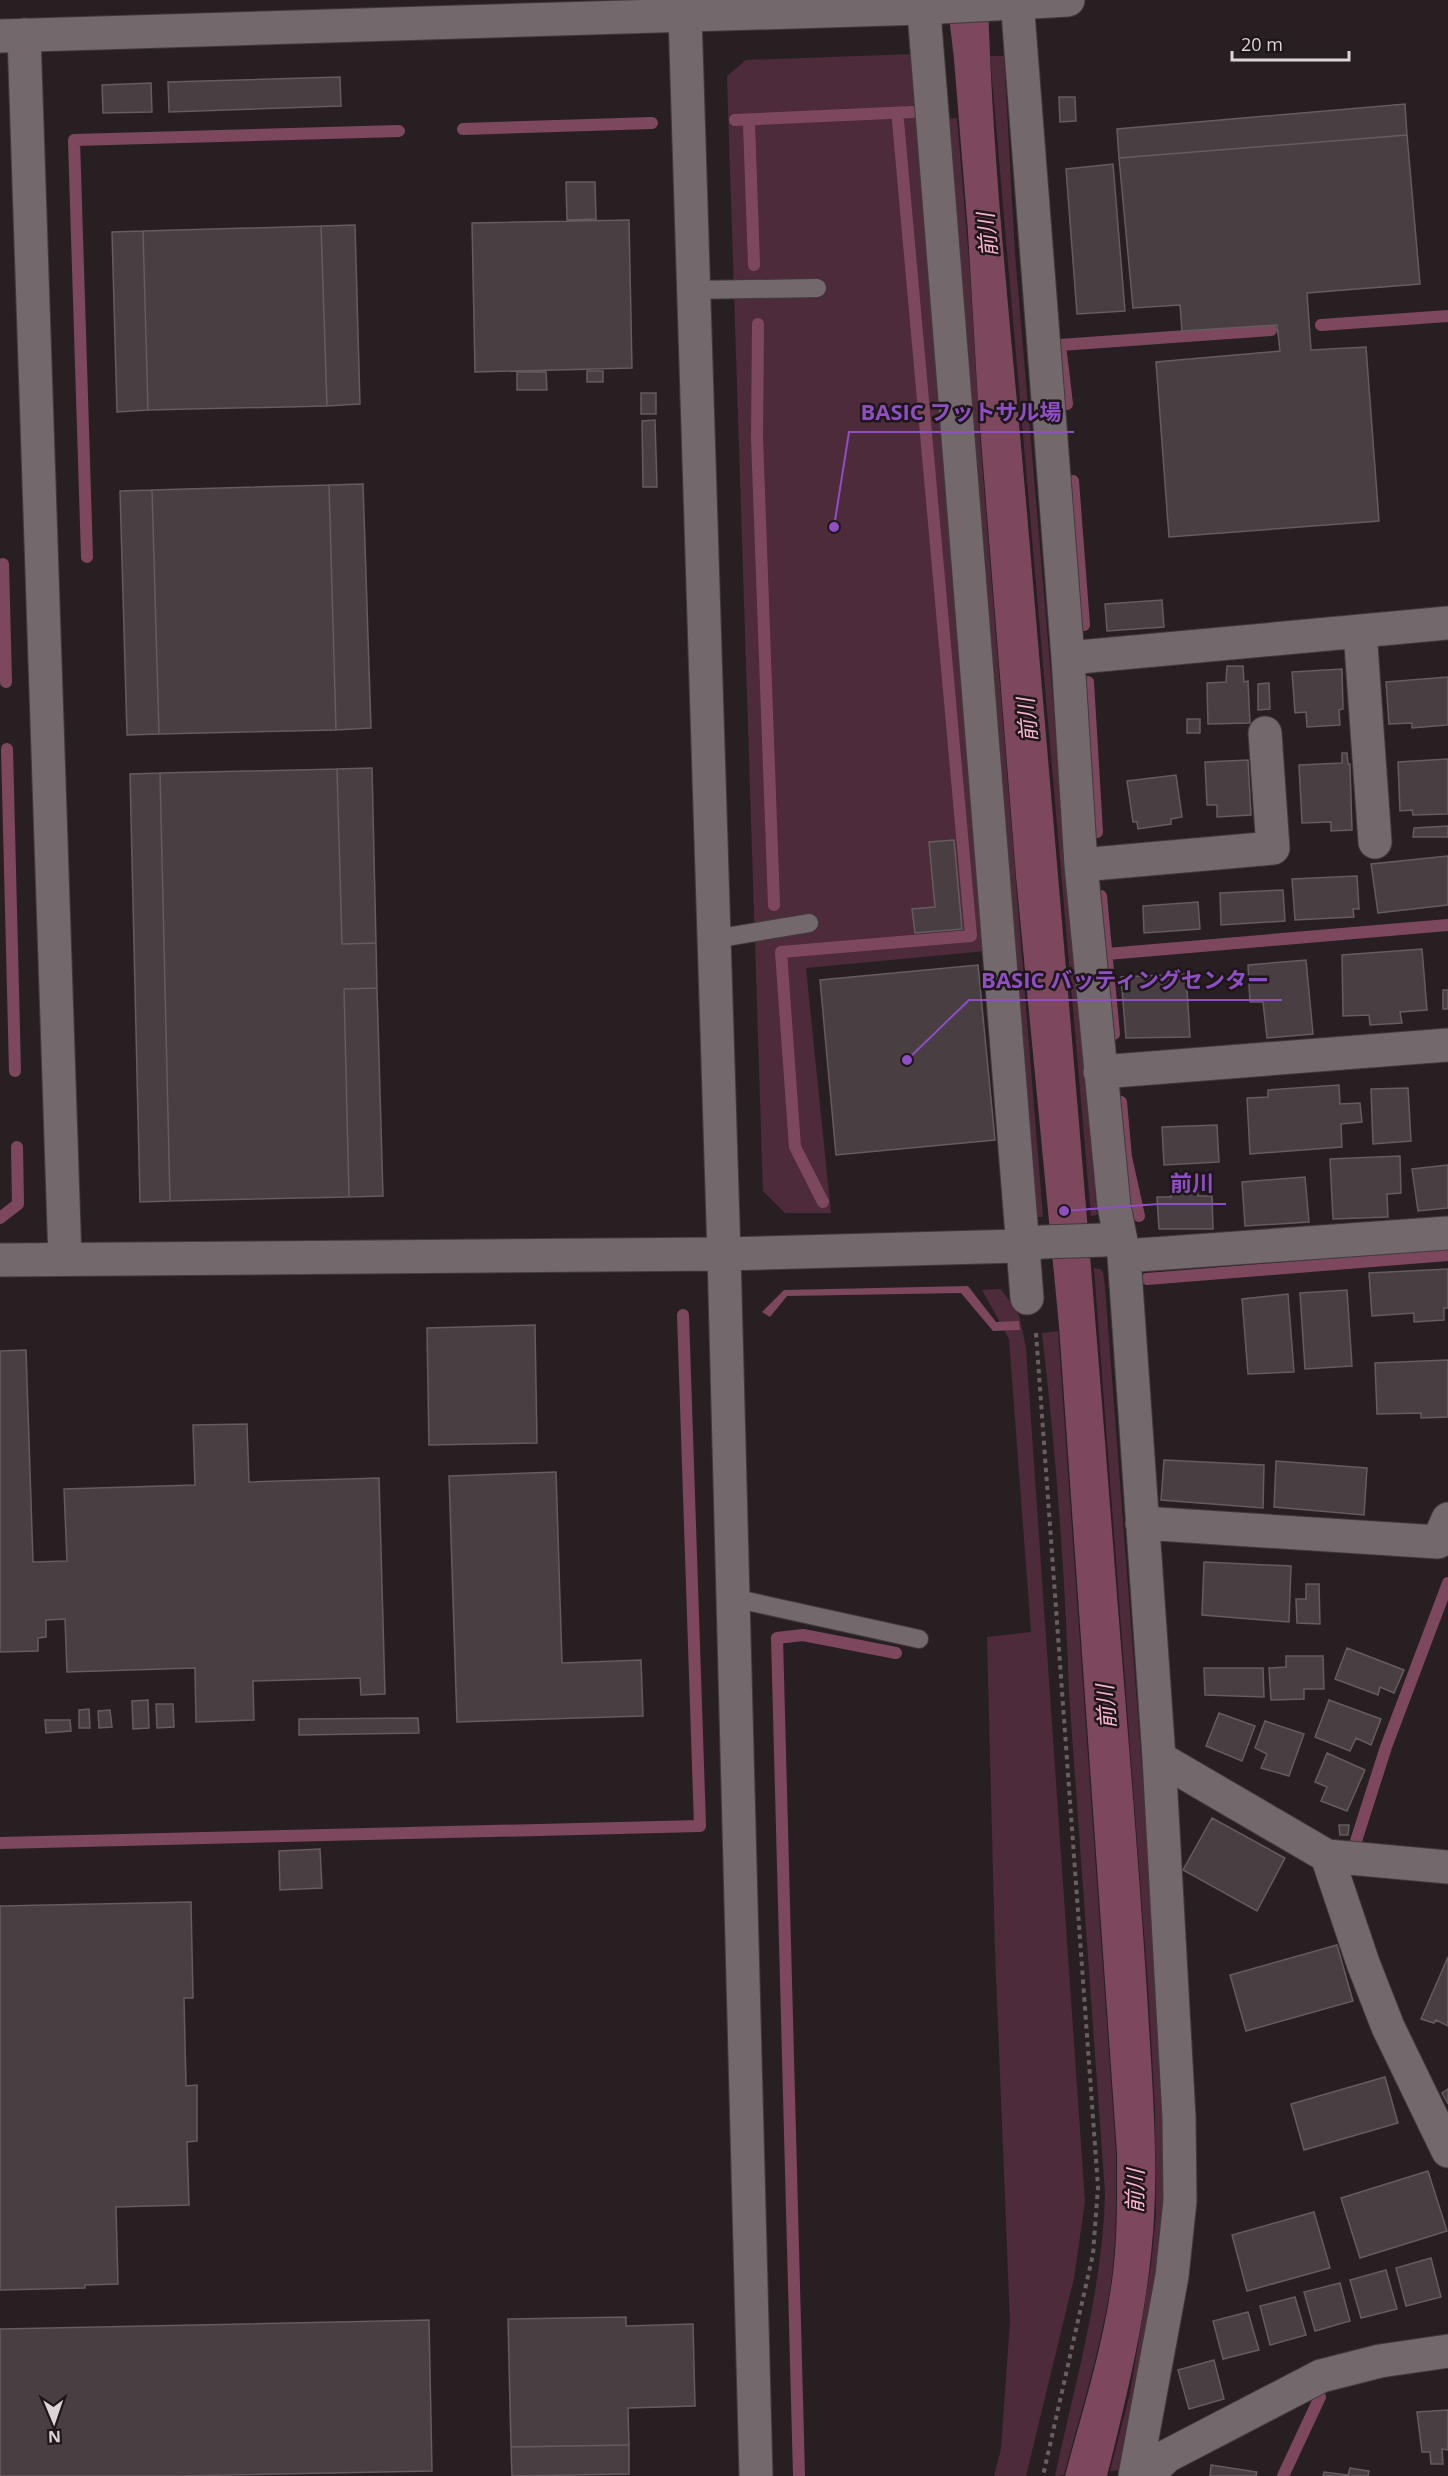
<svg xmlns="http://www.w3.org/2000/svg" width="1448" height="2476" viewBox="0 0 1448 2476" font-family="'Open Sans','Noto Sans JP',sans-serif">
  <style>
    .green { fill: #4e2b3a }
    .water { fill: #7d485e }
    .lines { fill: none; stroke-linecap: round; stroke-linejoin: round }
    .stream { stroke: #7d485e; stroke-width: 12 }
    .building { fill: #493f43; stroke: #665b5f; stroke-width: 1.5 }
    .lane-casing { stroke: #413a3d; stroke-width: 20 }
    .street-casing { stroke: #413a3d; stroke-width: 35 }
    .secondary-casing { stroke: #413a3d; stroke-width: 35 }
    .path { stroke: #675f62; stroke-width: 4; stroke-dasharray: 4.5 4.5; stroke-linecap: butt }
    .lane { stroke: #73686c; stroke-width: 18 }
    .street { stroke: #73686c; stroke-width: 33 }
    .secondary { stroke: #73686c; stroke-width: 33 }
    .labels { text-anchor: middle; dominant-baseline: central; stroke-width: 5; stroke-linejoin: round; paint-order: stroke }
    .water-label { font-size: 22px; font-style: italic; fill: #f9b5d0; stroke: #1e1619 }
    .leader { fill: none; stroke: #8e4ec4; stroke-width: 2 }
    .callout-dot { fill: #8e4ec4; stroke: #1e1619; stroke-width: 2 }
    .callout-label { font-size: 22px; text-anchor: middle; font-weight: bold; fill: #8e4ec4; stroke: #1e1619; stroke-width: 5; stroke-linejoin: round; paint-order: stroke }
  </style>
  <rect width="100%" height="100%" fill="#281f23"/>
  <path class="green" d="M914,54L986,951L806,968L831,1213H785L763,1191L727,76L746,60Z
    M990,56H1004L1015,254L1097,1215L1091,1216Z
    M957,118L969,260L980,438L1043,1217H1036L945,119Z
    M1094,1268L1100,1269L1103,1272L1105,1287L1156,1951L1166,2124L1167,2230L1120,2470L1110,2471L1130,2393L1151,2265L1156,2214L1155,2109L1148,1986Z
    M1001,1289L1019,1315L1026,1348L1085,2202L1074,2278L1026,2476H994L1001,2449L1010,2322L995,1951L987,1637L1031,1632L1009,1339L982,1290Z
    M1058,1331L1116,2153C1116,2196 1117,2240 1111,2283C1101,2348 1081,2412 1064,2475L1055,2476C1075,2383 1103,2288 1105,2193L1069,1693C1065,1573 1056,1453 1042,1333Z"/>
  <path class="water" d="M947,0H988C993,183 1015,366 1030,548C1059,889 1089,1229 1115,1570C1126,1711 1138,1852 1147,1993C1151,2068 1158,2144 1154,2218C1149,2305 1128,2392 1107,2476H1065C1082,2412 1103,2347 1112,2281C1118,2239 1117,2196 1117,2153L1059,1326L1016,876L978,402L968,232L954,59Z
    M968,1286L996,1322L1019,1321L1020,1330L993,1331L961,1293L787,1296L770,1317L762,1312L784,1290Z"/>
  <g class="lines">
    <path class="stream" d="M735,120L912,112
      M749,124L754,265
      M463,129L652,123
      M758,324L757,438L774,905
      M1321,325L1448,316
      M1067,404L1060,345L1271,330
      M1073,481L1084,625
      M87,557L74,140L399,131
      M3,564L6,682
      M1088,682L1097,832
      M7,749L15,1071
      M1101,896L1114,1034
      M1107,954L1448,925
      M1121,1102L1126,1157L1139,1216
      M823,1202L795,1147L781,952L971,936L898,121
      M0,1218L18,1204L17,1147
      M1147,1279L1448,1255
      M1356,1841L1386,1747L1448,1583
      M0,1843L700,1826L683,1315
      M799,2476L777,1638L803,1635L896,1653
      M1283,2476L1320,2397"/>
  </g>
  <path class="building" d="M340,77L341,106L169,112L168,82Z
    M151,83L152,112L103,113L102,85Z
    M1059,97H1075L1076,121L1060,122Z
    M1405,104L1407,135L1119,158L1117,129Z
    M1407,135L1420,284L1307,293L1311,350L1366,347L1379,521L1169,537L1156,362L1280,351L1277,325L1182,331L1180,305L1133,308L1119,158Z
    M1113,164L1125,311L1077,314L1066,169Z
    M566,182H595L596,219L567,220Z
    M629,220L632,368L475,372L472,223Z
    M355,225L360,404L327,406L321,226Z
    M321,226L327,406L148,410L143,231Z
    M143,231L148,410L117,412L112,232Z
    M587,371H603V382H587Z
    M517,372H546L547,390H517Z
    M641,393H656V414H641Z
    M655,420L657,487H643L642,421Z
    M363,484L371,728L336,730L329,485Z
    M329,485L336,730L159,734L152,490Z
    M152,490L159,734L127,735L120,491Z
    M1162,600L1164,627L1107,631L1105,604Z
    M1227,666H1243L1244,682L1248,681L1250,723L1208,724L1207,683L1226,682Z
    M1342,669L1343,709L1339,710L1340,725L1307,727L1306,712L1295,713L1292,672Z
    M1448,677V725L1412,728V723L1389,724L1386,682Z
    M1269,683L1270,709L1258,710V684Z
    M1187,719H1200V733H1187Z
    M1342,753H1347L1348,764H1350L1352,830L1331,831V822L1302,823L1299,765L1342,763Z
    M1448,759V814L1413,815L1412,810L1400,811L1398,762Z
    M1248,760L1251,815L1217,817V805H1207L1205,762Z
    M372,768L376,943L342,944L337,769Z
    M337,769L342,944L376,943L377,988L344,989L349,1197L170,1201L160,773Z
    M160,773L170,1201L140,1202L130,774Z
    M1176,775L1182,817L1171,819V824L1138,829L1137,822H1133L1127,781Z
    M1448,826V837H1413L1414,828Z
    M954,840L962,929L915,933L912,909L935,907L929,842Z
    M1448,856V905L1378,913L1371,864Z
    M1357,876L1359,909H1353L1354,917L1295,920L1292,879Z
    M1283,890L1285,921L1221,925L1220,893Z
    M1198,902L1200,929L1144,933L1143,906Z
    M1422,949L1427,1010L1400,1012L1402,1023L1370,1025L1369,1015L1343,1016L1342,955Z
    M1306,960L1313,1034L1267,1038L1263,1002H1250L1248,965Z
    M978,965L995,1140L836,1155L820,980Z
    M1186,974L1190,1037L1126,1038L1121,977Z
    M377,988L383,1196L349,1197L344,989Z
    M1443,990H1448V1009H1443Z
    M1339,1085L1340,1104L1360,1103L1362,1122L1341,1124L1342,1147L1250,1154L1247,1098L1268,1097V1090Z
    M1408,1088L1411,1141L1373,1144L1371,1089Z
    M1217,1125L1219,1162L1164,1165L1162,1127Z
    M1400,1156L1401,1193L1387,1194L1388,1217L1333,1219L1330,1159Z
    M1448,1165V1208L1418,1211L1412,1169Z
    M1305,1177L1309,1222L1245,1226L1242,1182Z
    M1198,1190V1196H1212L1213,1229H1159L1157,1197H1171V1191Z
    M1448,1269V1308H1444V1320L1414,1322V1313L1372,1316L1369,1273Z
    M1347,1290L1352,1366L1305,1369L1300,1293Z
    M1288,1294L1294,1372L1248,1374L1242,1299Z
    M535,1325L537,1443L429,1445L427,1328Z
    M26,1350L33,1562L67,1561L64,1489L195,1485L193,1425L247,1424L249,1482L379,1478L385,1694L361,1695L360,1678L253,1681L254,1720L196,1722L195,1668L67,1672L65,1619L46,1620V1637L38,1638V1651L0,1652V1351Z
    M1448,1360V1417L1421,1418V1413L1377,1414L1375,1363Z
    M1164,1460L1264,1465L1263,1508L1161,1500Z
    M1276,1461L1367,1468L1364,1515L1274,1507Z
    M556,1472L562,1663L641,1660L643,1716L457,1722L449,1476Z
    M1204,1562L1291,1566L1289,1622L1202,1615Z
    M1306,1584H1319L1320,1624L1297,1623L1296,1599H1306Z
    M1347,1648L1404,1670L1394,1693L1380,1687L1378,1695L1335,1679Z
    M1286,1656H1323L1324,1689H1304V1699L1271,1700L1269,1668L1286,1667Z
    M1204,1668H1263L1264,1697L1205,1695Z
    M148,1700L149,1728L133,1729L132,1701Z
    M1329,1700L1381,1719L1371,1745L1356,1738L1350,1751L1315,1737Z
    M156,1704H173L174,1727L157,1728Z
    M89,1709L90,1728H79V1710Z
    M110,1710L112,1727L99,1728L98,1711Z
    M1219,1713L1255,1726L1242,1761L1206,1746Z
    M418,1718L419,1733L299,1735V1719Z
    M45,1720H70L71,1731L46,1733Z
    M1265,1721L1304,1734L1289,1776L1261,1768L1267,1754L1255,1748Z
    M1327,1753L1365,1770L1347,1811L1321,1801L1327,1787L1315,1782Z
    M1212,1818L1285,1858L1257,1911L1183,1870Z
    M1339,1825H1349L1348,1835H1340Z
    M320,1849L322,1888L280,1890L279,1851Z
    M191,1902L193,1998H184L186,2086L197,2085V2141L187,2142L189,2205L116,2207L118,2284L85,2285V2288L0,2290V1906Z
    M1337,1945L1353,2001L1246,2031L1230,1975Z
    M1448,1957V2026L1436,2020L1434,2023L1421,2019Z
    M1385,2077L1398,2123L1304,2150L1291,2104Z
    M1448,2089V2104L1442,2093Z
    M1428,2171L1447,2231L1360,2258L1341,2198Z
    M1314,2212L1330,2268L1247,2291L1232,2235Z
    M1431,2258L1441,2297L1406,2306L1396,2268Z
    M1386,2270L1397,2309L1361,2318L1350,2280Z
    M1340,2283L1350,2321L1315,2331L1304,2292Z
    M1295,2297L1306,2335L1270,2345L1260,2306Z
    M1248,2312L1259,2350L1223,2359L1213,2321Z
    M626,2317V2326L693,2324L695,2406L628,2408L629,2445L511,2447L508,2319Z
    M429,2320L432,2471L176,2476H0V2329Z
    M1214,2360L1224,2399L1189,2409L1178,2370Z
    M1448,2410V2450L1442,2449L1443,2464H1431L1430,2452H1422L1417,2412Z
    M629,2445V2474L512,2476L511,2447Z
    M1211,2465L1257,2472L1256,2476H1210Z
    M1350,2468L1369,2471L1368,2476H1323L1324,2472L1348,2475Z"/>
  <g class="lines">
    <g class="lane-casing">
      <path id="lane" d="M694,290L817,288
        M714,939L809,923
        M733,1598L919,1639"/>
    </g>
    <g class="street-casing">
      <path id="street" d="M923,0L1027,1298
        M1017,0L1068,658L1081,865L1114,1206L1124,1256L1159,1758L1179,2117L1180,2201L1172,2276L1135,2476
        M24,35L65,1259
        M1360,631L1375,842
        M1068,658L1448,623
        M1081,865L1273,848L1265,733
        M1100,1072L1448,1045
        M1124,1256L1448,1233
        M1142,1523L1438,1542L1448,1519
        M1159,1758L1327,1856L1448,1867
        M1327,1856L1363,1963L1388,2027L1448,2151
        M1146,2476L1167,2456L1321,2376L1380,2361L1448,2351"/>
    </g>
    <g class="secondary-casing">
      <path id="secondary" d="M685,15L724,1254L756,2476
        M0,36L923,8L1068,0
        M0,1260L724,1254L1022,1246L1042,1242L1104,1240"/>
    </g>
    <path class="path" d="M1036,1333L1098,2187L1093,2254L1043,2476"/>
    <use href="#lane" class="lane"/>
    <use href="#street" class="street"/>
    <use href="#secondary" class="secondary"/>
  </g>
  <g class="labels">
    <g class="water-label">
      <text transform="translate(986 235) rotate(-95)">前川</text>
      <text transform="translate(1026 720) rotate(-95)">前川</text>
      <text transform="translate(1105 1707) rotate(-94)">前川</text>
      <text transform="translate(1134 2191) rotate(-89)">前川</text>
    </g>
  </g>
  <path class="leader" d="M834 527L849 432H1074M907 1060L969 1000H1282M1064 1211L1158 1204H1226"/>
  <g class="callout-dot">
    <circle cx="834" cy="527" r="6"/>
    <circle cx="907" cy="1060" r="6"/>
    <circle cx="1064" cy="1211" r="6"/>
  </g>
  <g class="callout-label">
    <text x="961" y="420">BASIC フットサル場</text>
    <text x="1125" y="988">BASIC バッティングセンター</text>
    <text x="1192" y="1191">前川</text>
  </g>
  <g transform="translate(54 2422) rotate(178)" stroke="#1e1619" stroke-width="4.5" paint-order="stroke">
  <path d="M0-4.5L10 22L0 15L-10 22Z" fill="#dbd5d7"/>
  <text y="-9" font-size="16" font-weight="bold" text-anchor="middle" fill="#dbd5d7">N</text>
  </g>
  <path d="M1232 51v9h117v-9" fill="none" stroke="#dbd5d7" stroke-width="3"/>
  <text x="1241" y="51" font-size="18" fill="#dbd5d7" stroke="#1e1619" stroke-width="4.5" paint-order="stroke">20 m</text>
</svg>
